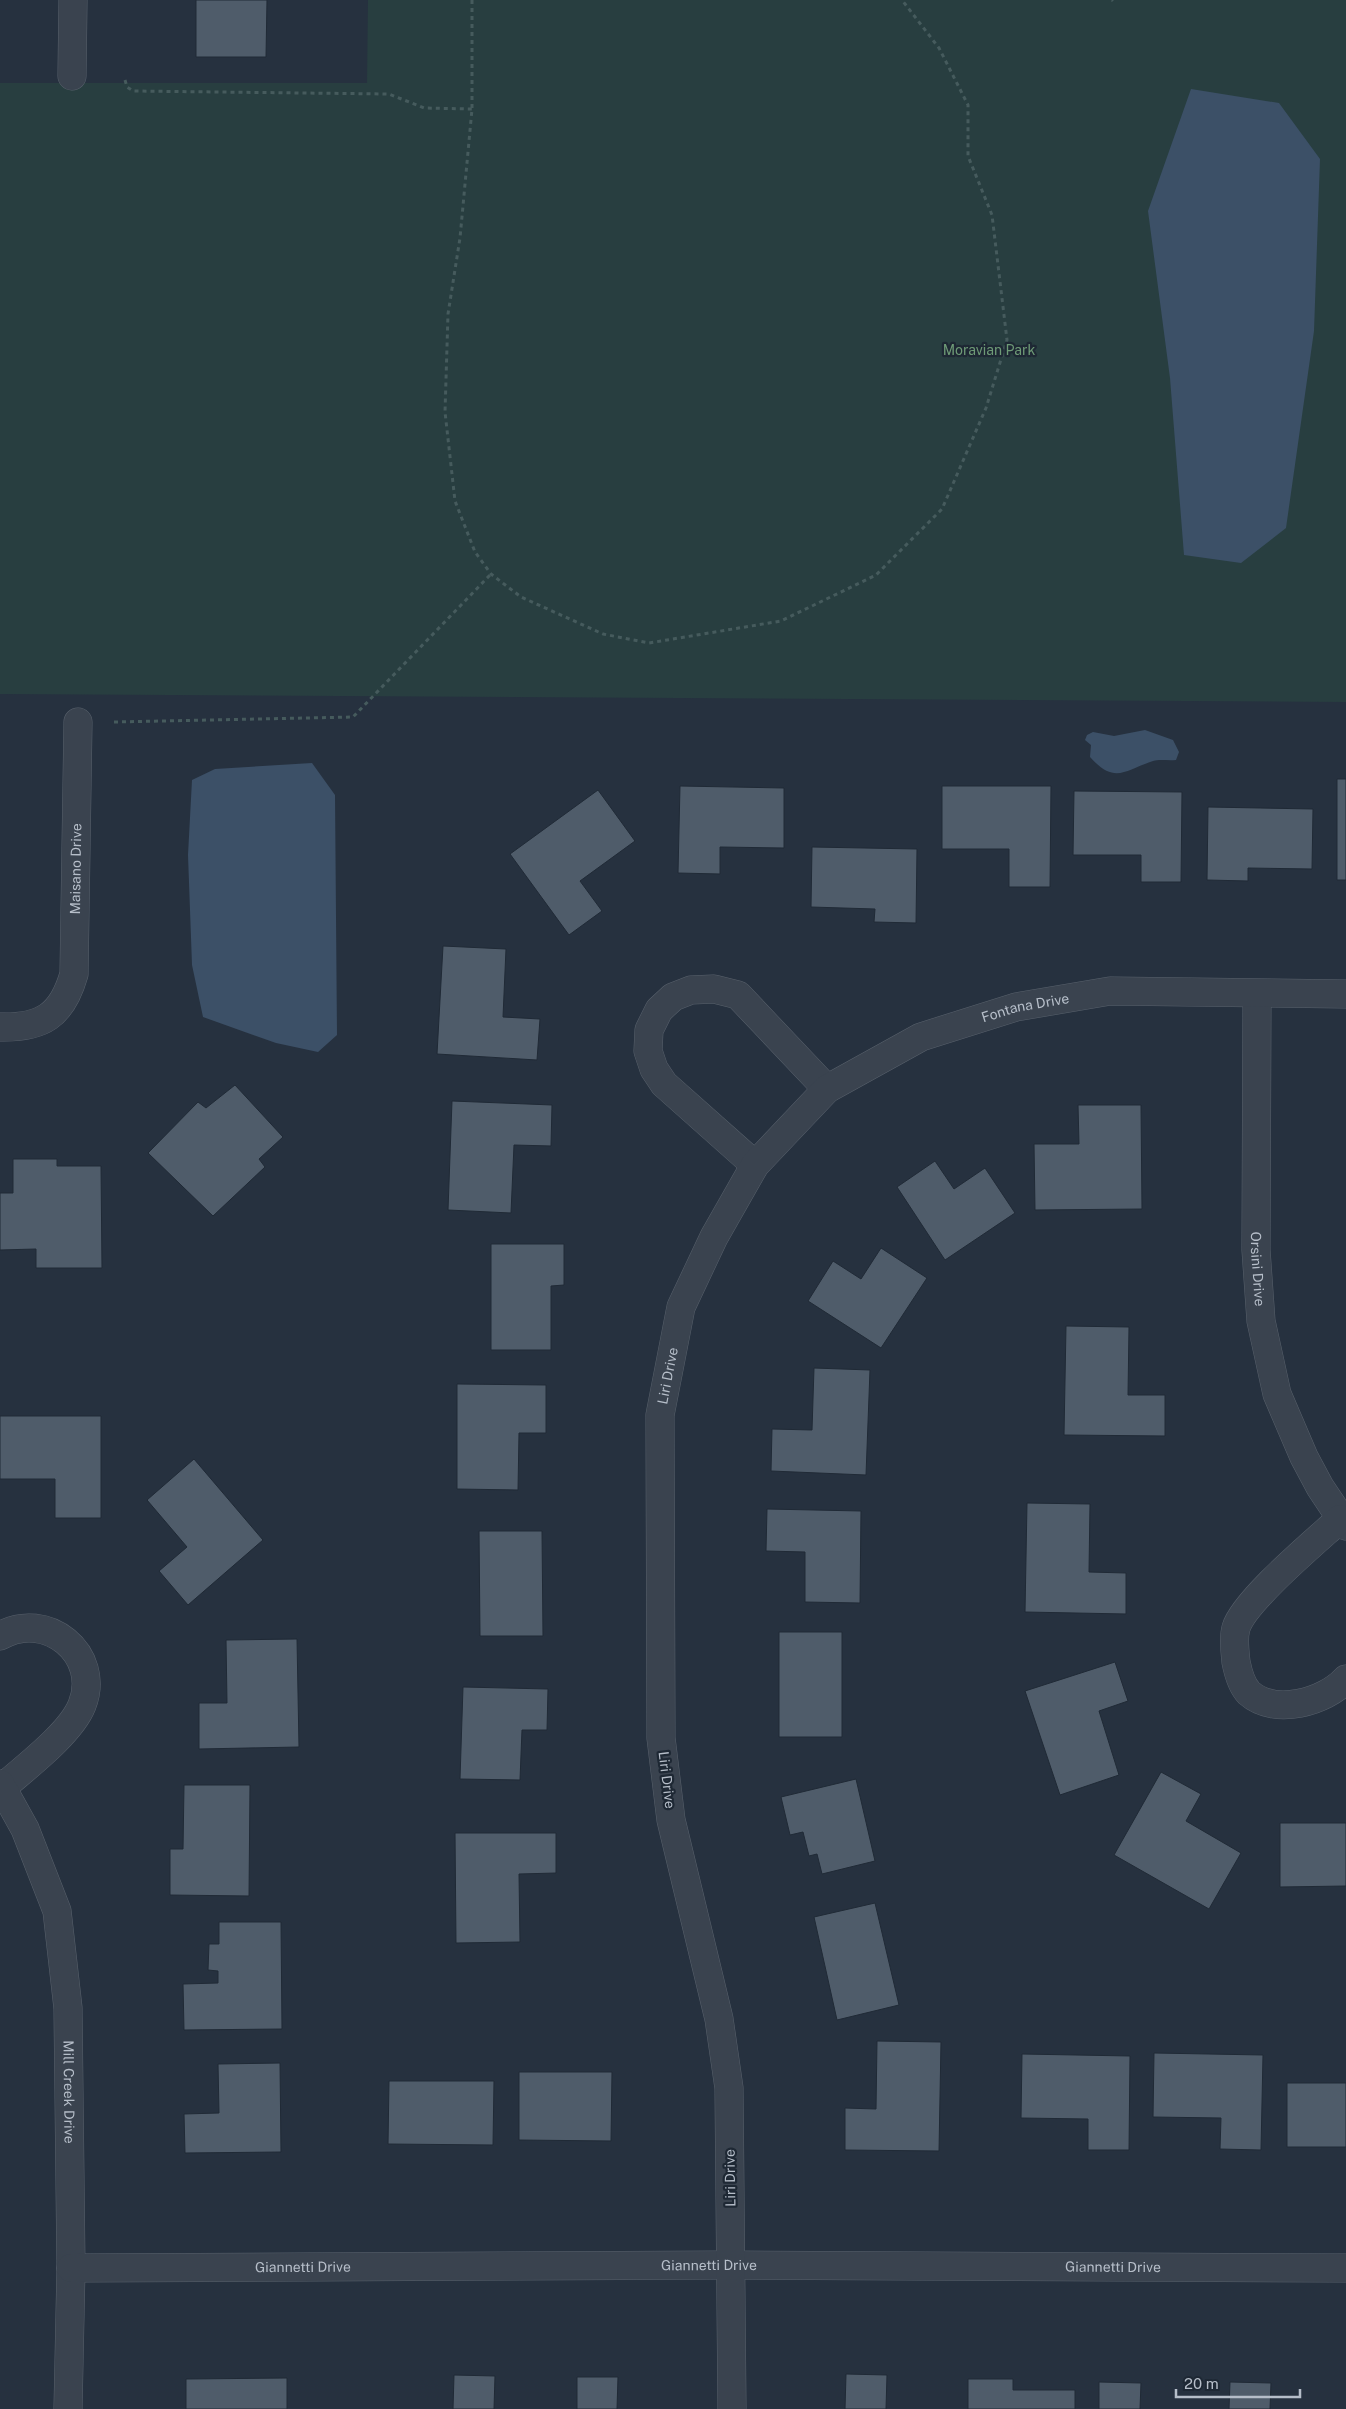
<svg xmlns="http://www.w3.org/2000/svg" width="1346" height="2409" viewBox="0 0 1346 2409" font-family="'Public Sans',sans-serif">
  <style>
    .green { fill: #283e40 }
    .water { fill: #3c5067 }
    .building { fill: #4f5c6a; stroke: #202a36 }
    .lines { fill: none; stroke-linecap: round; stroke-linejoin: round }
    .minor-casing { stroke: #58616c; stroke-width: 29 }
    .path { stroke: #465b5d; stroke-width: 3; stroke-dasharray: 4 4; stroke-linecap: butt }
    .minor { stroke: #3a434f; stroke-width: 28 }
    .labels { text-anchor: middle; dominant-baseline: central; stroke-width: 4.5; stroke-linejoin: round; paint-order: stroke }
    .park-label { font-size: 14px; fill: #6e9a76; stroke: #1e2834 }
    .street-label { font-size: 14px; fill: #b6bec9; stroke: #1e2834 }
  </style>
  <rect width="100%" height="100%" fill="#26313f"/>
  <path class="green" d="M368,0H1346V702L0,694V83H367Z"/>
  <path class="water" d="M1191,89L1279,103L1320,159L1314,331L1286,528L1241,563L1184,555L1170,378L1148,211Z
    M1145,730L1173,740L1179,752L1176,760C1168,761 1160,759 1153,761C1125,770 1115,785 1090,757L1091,745L1085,740L1087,735L1093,732L1114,736Z
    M312,763L335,795L337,1035L318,1052L276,1043L203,1017L192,965L188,855L192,780L215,769Z"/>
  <path class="building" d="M196,0H267L266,57H196Z
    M1337,779H1346V880H1337Z
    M680,786L784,788V848L720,847V874L678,873Z
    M942,786H1051L1050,887H1009V849H942Z
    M598,790L635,841L580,881L602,911L569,935L510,854Z
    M1074,791L1182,792L1181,882H1141V855H1073Z
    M1208,807L1313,809L1312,869L1248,868V881L1207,880Z
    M812,847L917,849L916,923L874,922L875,909L811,907Z
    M443,946L506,949L503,1017L540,1019L537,1060L437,1054Z
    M235,1085L283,1137L259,1159L265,1167L213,1216L148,1153L198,1102L206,1108Z
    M452,1101L552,1105L551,1146L514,1145L511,1213L448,1210Z
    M1078,1105H1141L1142,1209L1035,1210L1034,1144H1079Z
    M13,1159H57V1166H101L102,1268H36V1249L0,1250V1193H13Z
    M935,1161L954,1189L985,1168L1015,1213L945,1260L897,1187Z
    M491,1244H564V1285L551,1286V1350H491Z
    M881,1248L927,1278L881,1348L808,1301L833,1261L861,1279Z
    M1066,1326L1129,1327L1128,1395H1165V1436L1064,1435Z
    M814,1368L870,1370L866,1475L771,1471L772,1429L812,1430Z
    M457,1384L546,1385V1433H519L518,1490L457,1489Z
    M0,1416H101V1518H55V1479H0Z
    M194,1459L263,1540L188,1605L159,1571L187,1547L147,1500Z
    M1027,1503L1090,1504L1089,1572L1126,1573V1614L1025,1612Z
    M767,1509L861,1511L860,1603L805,1602V1552L766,1551Z
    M479,1531H542L543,1636H480Z
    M779,1632H842V1737H779Z
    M297,1639L299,1747L199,1749V1703H227L226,1640Z
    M1115,1662L1128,1701L1099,1711L1119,1775L1060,1795L1025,1691Z
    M463,1687L548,1689L547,1730H522L520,1780L460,1779Z
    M1161,1772L1201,1794L1186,1821L1241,1853L1209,1909L1114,1855Z
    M856,1779L875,1861L822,1874L817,1854L809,1856L803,1832L790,1835L781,1797Z
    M184,1785H250L249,1896L170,1895V1849H183Z
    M1280,1823H1346V1886L1280,1887Z
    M455,1833H556V1873L519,1874L520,1942L456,1943Z
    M875,1903L899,2005L837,2020L814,1917Z
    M219,1922H281L282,2029L184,2030L183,1984L218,1983V1971L208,1970L209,1944H219Z
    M877,2041L941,2042L939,2151L845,2150V2108L876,2109Z
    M1154,2053L1263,2055L1261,2150L1220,2149L1221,2118L1153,2117Z
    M1022,2054L1130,2056L1129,2150H1088V2119L1021,2118Z
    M280,2063L281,2152L185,2153L184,2114L219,2113L218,2064Z
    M519,2072H612L611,2141L519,2140Z
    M389,2081H494L493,2145L388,2144Z
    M1287,2083H1346V2147H1287Z
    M846,2374L887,2375L886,2409H845Z
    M454,2375L495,2376L494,2409H453Z
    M577,2377H618L617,2409H577Z
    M287,2378V2409H186V2379Z
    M968,2379H1013V2390H1075V2409H968Z
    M1099,2382L1141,2383L1140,2409H1099Z
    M1230,2382L1271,2383L1270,2409H1229Z"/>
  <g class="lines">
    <g class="minor-casing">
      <g id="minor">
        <path d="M72,76L73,0"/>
        <path id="s1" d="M1257,994L1256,1250L1261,1321L1277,1394L1304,1457L1320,1487L1346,1526"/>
        <path id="s2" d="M0,1027C42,1028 62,1016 74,974L78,722"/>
        <path d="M755,1165L664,1084L654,1069L648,1051L649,1030L659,1010L673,997L691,990L714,989L738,995L827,1089"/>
        <path d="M1340,1519C1316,1541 1244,1601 1236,1628C1233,1638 1235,1652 1236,1662C1238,1672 1242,1686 1249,1693C1275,1716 1325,1702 1346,1679"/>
        <path d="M0,1636C46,1609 102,1654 82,1705C71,1733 26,1767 3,1787"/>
        <path id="s3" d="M0,1784L25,1829L57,1911L68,2008L71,2268L68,2409"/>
        <path id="s4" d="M71,2268L731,2265L1346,2268"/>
        <path id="s5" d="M732,2409L729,2088L719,2019L671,1820L661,1738L660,1415L681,1307L714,1237L755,1165L827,1089L921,1037L1016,1007L1110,991L1346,994"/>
      </g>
    </g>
    <path class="path" d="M472,0V109L460,238L448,314L445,412L455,501L475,552L491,574L521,597L603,634L649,643L781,621L876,575L942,509L986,408L1007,340L992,215L968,156V105L939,48L902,0
      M1112,0L1113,1
      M125,80L127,87L133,91L389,94L424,108L472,109
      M114,722L353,717L491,574"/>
    <use href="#minor" class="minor"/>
  </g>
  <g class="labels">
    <g class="park-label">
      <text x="989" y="350">Moravian Park</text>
    </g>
    <g class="street-label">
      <text stroke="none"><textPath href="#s2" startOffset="206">Maisano Drive</textPath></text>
      <text stroke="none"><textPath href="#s5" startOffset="1592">Fontana Drive</textPath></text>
      <text stroke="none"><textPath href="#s1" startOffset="275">Orsini Drive</textPath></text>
      <text stroke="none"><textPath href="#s5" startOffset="1041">Liri Drive</textPath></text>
      <text transform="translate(667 1780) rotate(83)">Liri Drive</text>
      <text stroke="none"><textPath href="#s3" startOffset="321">Mill Creek Drive</textPath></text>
      <text transform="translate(730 2178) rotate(-91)">Liri Drive</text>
      <text stroke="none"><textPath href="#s4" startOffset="638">Giannetti Drive</textPath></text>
      <text stroke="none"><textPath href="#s4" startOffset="232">Giannetti Drive</textPath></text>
      <text stroke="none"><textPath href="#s4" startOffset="1042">Giannetti Drive</textPath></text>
    </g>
  </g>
  <path d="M1176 2389v8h124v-8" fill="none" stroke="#b6bec9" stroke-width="2.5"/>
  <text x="1184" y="2389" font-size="15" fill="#b6bec9" stroke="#1e2834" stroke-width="4" paint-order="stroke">20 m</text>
</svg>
